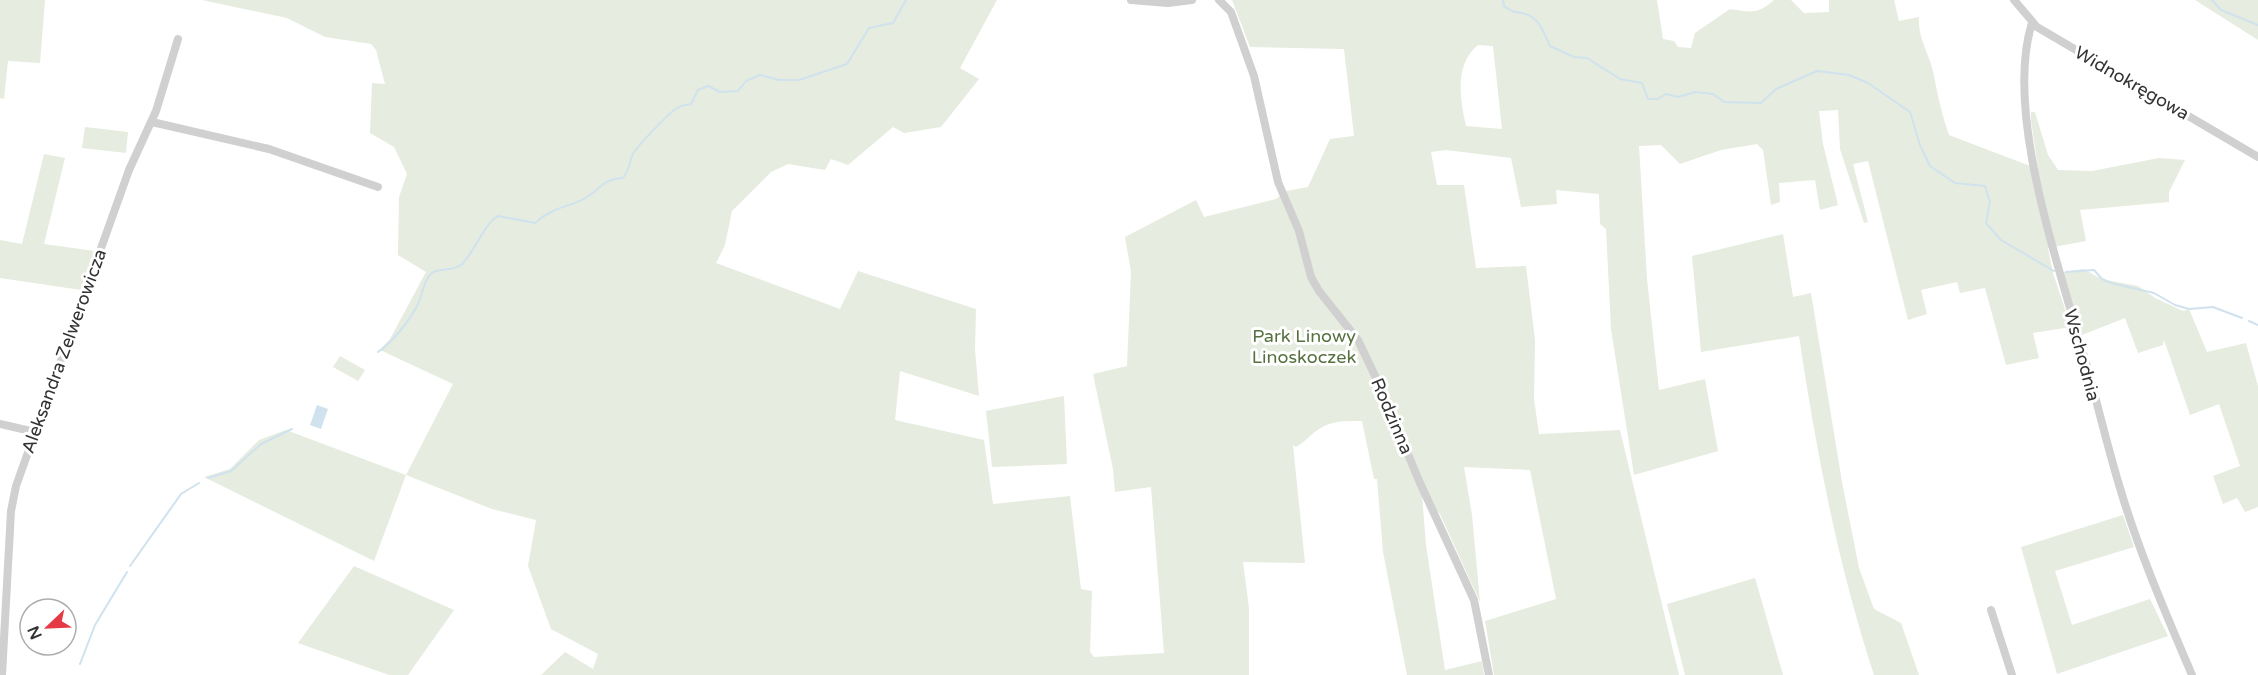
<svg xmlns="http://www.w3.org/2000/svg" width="2258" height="675" viewBox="0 0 2258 675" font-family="'Varela Round',sans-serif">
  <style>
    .green { fill: #e6ecdf; fill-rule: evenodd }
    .water { fill: #cfe2ee }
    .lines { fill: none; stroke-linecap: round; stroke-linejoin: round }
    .stream { stroke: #cfe2ee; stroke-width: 2 }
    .street { stroke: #d0d0d0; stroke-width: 8 }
    .labels { text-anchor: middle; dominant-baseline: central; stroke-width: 6; stroke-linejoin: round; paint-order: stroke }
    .street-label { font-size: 18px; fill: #333; stroke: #fff }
    .park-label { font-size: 18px; fill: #56703f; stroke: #fff }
  </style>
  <rect width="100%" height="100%" fill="#fff"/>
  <path class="green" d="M0,0H45L40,63L8,61L4,99L0,98Z
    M202,0H997L960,68L979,79L941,127L904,133L893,127L848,165L831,159L825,170L788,164L771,172L732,211L725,245L716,263L840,309L858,271L976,309L975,350L979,396L900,371L895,420L984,440L993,504L1070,496L1081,589L1092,591L1090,652L1094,657L1164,653L1151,487L1115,492L1113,469L1093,374L1127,366L1131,272L1125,237L1196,200L1204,217L1276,199L1286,191L1308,187L1330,139L1354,136L1344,49L1250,47L1232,0H1657L1663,39L1674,41L1678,47L1691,48L1695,33L1730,9C1751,12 1757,15 1774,0H1791L1804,13L1829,12V0H1894L1899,21L1919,17C1917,38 1931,56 1934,76C1938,97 1942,115 1949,135L2038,169L2031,120V112H2035L2048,155L2058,170L2092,171L2159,158L2185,160L2169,192V202L2080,210L2086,241L2048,248L2053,273L2071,327L2033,333L2039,358L2006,365L1985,288L1960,293L1957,282L1921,290L1927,314L1908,320L1868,161L1853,164L1868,222L1864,223L1840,149L1838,110L1819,111L1823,144L1838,205L1820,210L1815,180L1779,183L1780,202L1771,205L1763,150L1757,144L1721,150L1680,164L1661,145L1639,146L1647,279L1659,390L1705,379L1718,451L1634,475L1611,329L1606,229L1600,224L1599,194L1556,190L1557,204L1521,207L1511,158L1446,150L1431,152L1437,185H1464L1476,268L1526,266L1535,340L1534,399L1539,434L1620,430L1679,675H1494L1485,621L1556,599L1530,470L1464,467L1472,515L1480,602L1440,514L1422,495L1426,545L1445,670L1482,661L1484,675H1407L1383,552L1377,479H1374L1362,421C1346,421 1333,420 1319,429C1311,434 1305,442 1296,447L1293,445L1305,563L1243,562L1249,608V675H541L565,652L593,669L598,654L551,629L528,566L536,520L492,509L406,475L374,561L204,477L230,469L259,440L286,430L406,475L453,384L380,350L390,339L426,272L398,255L399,197L407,174L394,147L370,133L372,83L385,84L376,50L371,44L325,37L287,18ZM1478,45L1493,46L1502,129L1466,126C1460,99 1454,64 1478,45Z
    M2195,0H2258V40Z
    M85,127L128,132L126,153L82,148Z
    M44,154L65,158L44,244L95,251L81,290L0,278V240L22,244Z
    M1783,234L1793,297L1811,293L1842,482L1859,568L1874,609L1901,623L1919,675H1874C1838,565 1816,451 1799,336L1701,352L1692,256Z
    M2084,269L2101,279L2138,286L2155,298L2183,311L2189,309L2207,352L2246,343L2258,386V507L2245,512L2237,498L2223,504L2213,476L2240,466L2219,404L2190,415L2164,340L2163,345L2138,353L2125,318L2082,335L2063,272Z
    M340,356L365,370L358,381L333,367Z
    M1064,396L1067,464L992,467L986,411Z
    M2123,515L2134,547L2055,571L2072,625L2150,599L2168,636L2057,674L2021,547Z
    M354,566L454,610L408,675H389L298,643Z
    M1755,578L1783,675H1685L1667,604Z"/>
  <path class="water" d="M317,405L328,409L321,429L310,425Z"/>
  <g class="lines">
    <path class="stream" d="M1503,0L1504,6C1512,12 1514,12 1522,13C1539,16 1544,33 1550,46L1574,57L1587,58L1620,79L1642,83L1648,99H1658L1666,94L1678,97L1695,92L1713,94L1724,102L1761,103L1776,89L1817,71L1849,75L1868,83L1910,112L1920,145L1930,166L1955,183L1985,186L1990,202L1986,223L2001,240L2054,271
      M2212,0L2221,10L2258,25
      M2066,272L2094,270L2102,279L2111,283L2154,293L2175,305L2189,309L2213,307L2242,318
      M2249,321L2258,325
      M378,352C393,341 408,323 417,306C422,297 423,284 429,276C436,266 452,273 462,264C476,250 483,225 498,216L535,223C556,204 572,208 590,195C605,184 603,180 623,178C629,170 629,166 632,156C634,149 670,112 677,108C681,105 687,105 691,104L698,90L708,86L720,92L738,91L746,81L760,75L779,80H799L847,64L869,28L893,23L906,0
      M208,478L231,471L261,444L292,429
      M130,566L181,494L199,483
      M80,664L95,625L127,572"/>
    <path class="street" d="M1131,0L1168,3L1192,0
      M1219,0L1231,12L1254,76L1278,182L1299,231L1311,277L1319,291L1358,340L1376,378L1420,483L1474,600L1489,675
      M2014,0L2037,27L2258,157
      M2032,23C2005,108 2055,254 2079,339C2094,388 2105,439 2120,488C2139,552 2166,614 2192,675
      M152,122L269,149L378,187
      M0,424L35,432
      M1991,610L2012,675
      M2,675L11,511L16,486L129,170L156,111L178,39"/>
  </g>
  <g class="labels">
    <g class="street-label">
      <text transform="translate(2132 83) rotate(30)">Widnokręgowa</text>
      <text transform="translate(64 351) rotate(-70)">Aleksandra Zelwerowicza</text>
      <text transform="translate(2082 355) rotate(75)">Wschodnia</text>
      <text transform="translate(1392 416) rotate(67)">Rodzinna</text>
    </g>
    <g class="park-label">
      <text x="1304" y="336">Park Linowy<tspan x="1304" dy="21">Linoskoczek</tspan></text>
    </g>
  </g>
  <g transform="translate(48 627) rotate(247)"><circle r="28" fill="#ffffff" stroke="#adadad" stroke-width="1.5"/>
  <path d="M0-4.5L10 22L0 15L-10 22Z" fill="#e63946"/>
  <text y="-9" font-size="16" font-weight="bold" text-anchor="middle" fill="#333333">N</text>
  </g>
</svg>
